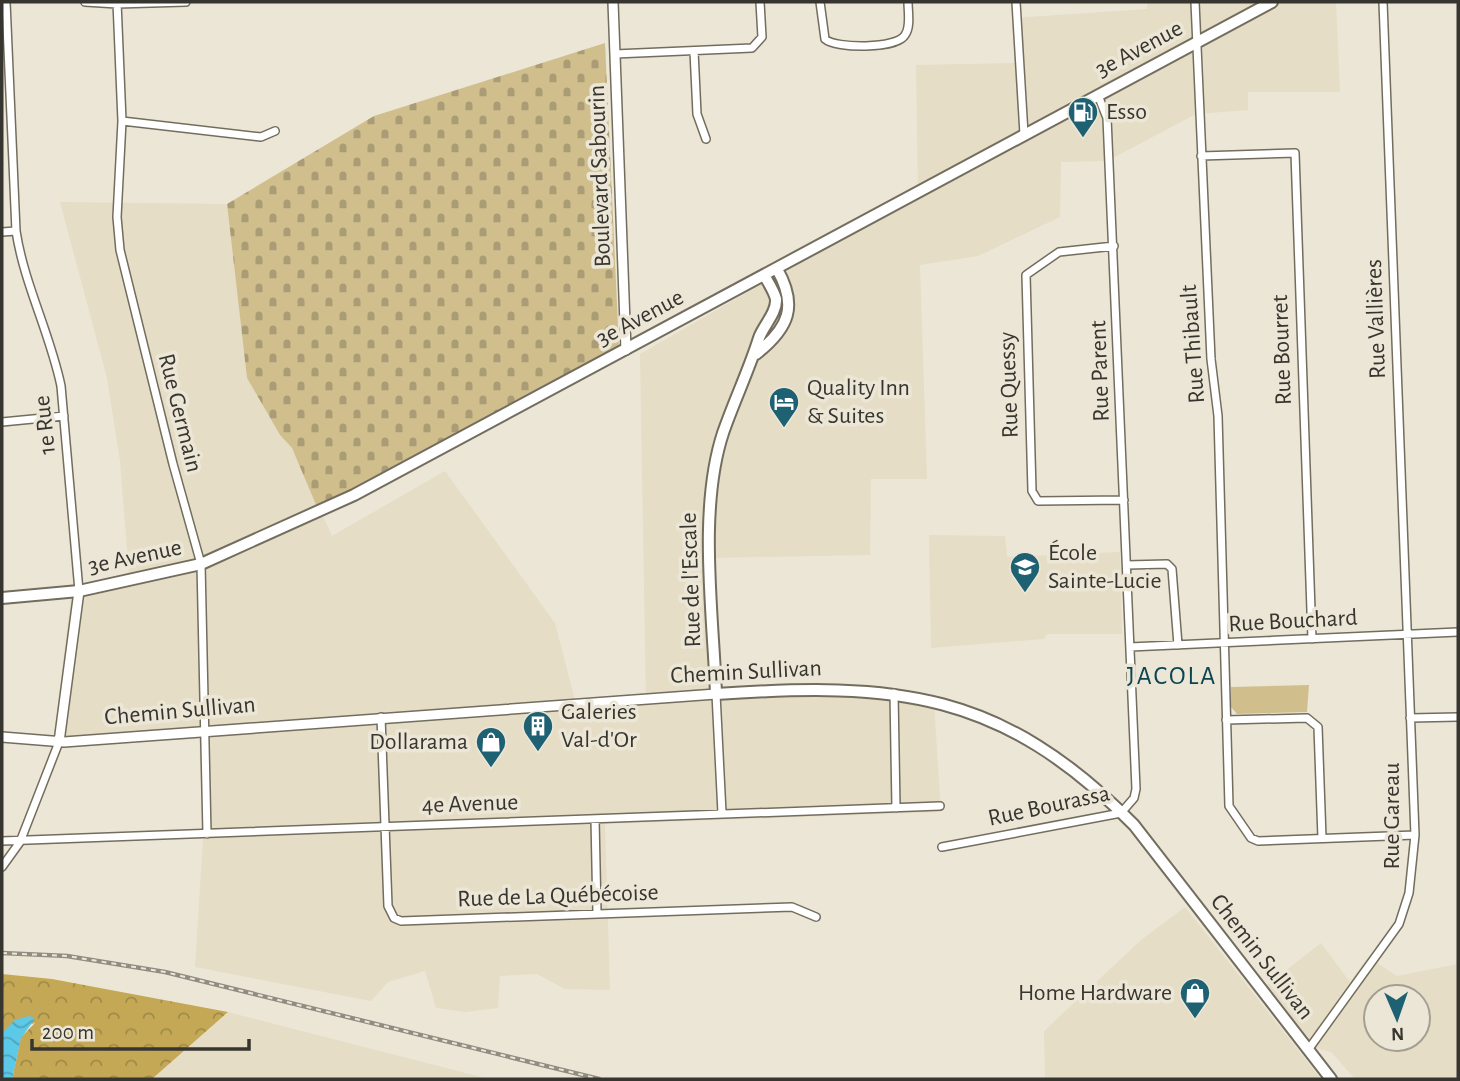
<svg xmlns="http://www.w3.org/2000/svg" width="1460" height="1081" viewBox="0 0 1460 1081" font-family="'Alegreya Sans',sans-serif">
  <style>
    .built { fill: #e5ddc5; fill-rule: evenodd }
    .forest { fill: url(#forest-crowns) }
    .cemetery { fill: url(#cemetery-stones) }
    .green { fill: #d0bf8d }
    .water { fill: url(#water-waves) }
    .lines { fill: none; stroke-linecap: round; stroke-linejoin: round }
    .minor-casing { stroke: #726d5e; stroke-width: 10 }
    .tertiary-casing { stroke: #726d5e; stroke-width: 12 }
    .secondary-casing { stroke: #726d5e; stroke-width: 14 }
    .minor { stroke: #fff; stroke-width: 7 }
    .tertiary { stroke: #fff; stroke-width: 9 }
    .secondary { stroke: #fff; stroke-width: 10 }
    .rail-casing { stroke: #908c81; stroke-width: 4.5 }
    .rail { stroke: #ece6d6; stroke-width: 2; stroke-dasharray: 5; stroke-linecap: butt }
    .labels { text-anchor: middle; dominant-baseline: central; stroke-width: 7; stroke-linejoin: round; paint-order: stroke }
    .street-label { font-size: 24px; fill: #37352f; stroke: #ece6d6 }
    .poi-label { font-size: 24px; fill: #37352f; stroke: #ece6d6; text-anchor: start }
    .neighbourhood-label { font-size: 26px; letter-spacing: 2px; fill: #0b4452; stroke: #ece6d6 }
  </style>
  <defs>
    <pattern id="forest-crowns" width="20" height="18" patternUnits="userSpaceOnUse" patternTransform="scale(1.75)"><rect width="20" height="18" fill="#c4a855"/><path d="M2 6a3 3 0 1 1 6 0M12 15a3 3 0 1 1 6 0" fill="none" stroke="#a08a47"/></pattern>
    <pattern id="cemetery-stones" width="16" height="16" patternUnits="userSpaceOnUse" patternTransform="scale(1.75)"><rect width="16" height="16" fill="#d0bf8d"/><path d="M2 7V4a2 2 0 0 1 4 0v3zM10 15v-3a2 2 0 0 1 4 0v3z" fill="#aa9c74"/></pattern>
    <pattern id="water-waves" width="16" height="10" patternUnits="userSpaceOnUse" patternTransform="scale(1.75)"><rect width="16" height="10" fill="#5dc9e8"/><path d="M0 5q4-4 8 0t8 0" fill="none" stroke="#4ea4bc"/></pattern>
  </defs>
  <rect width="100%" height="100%" fill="#ece6d6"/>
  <path class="built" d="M1147,2H1336L1340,92H1248V110L1196,114L1107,161L1061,162L1060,217L978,256L920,265L927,479H871L870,555L707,558L713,696L882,692L934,703L941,812L605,824L610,990L565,989L537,974L500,976L498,1008L466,1012L436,1008L425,971L388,982L371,1001L195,967L203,839L199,739L53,745L72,587L129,575L120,461L107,378L60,202L227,204L247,378L280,435L292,448L332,536L445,471L555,623L577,708L646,703L640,354L918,194L916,65L1015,63L1012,18L1147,9Z
    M929,535L1005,536L1007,557L1120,552L1122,634H1047L1044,639L931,648Z
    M1185,907L1321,1079H1045L1044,1031L1141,940Z
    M1321,943L1350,982L1368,957L1397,976L1458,964V1079H1355L1331,1052L1316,1048L1267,985ZM1376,997H1418V1039H1376Z
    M228,1012L489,1079H152Z"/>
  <path class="forest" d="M2,974L52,979L228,1012L152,1079H12L21,1037L35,1023L2,1033Z"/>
  <path class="cemetery" d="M605,43L619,347L317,507L292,448L280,435L247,378L227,204L374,116Z"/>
  <path class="green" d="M1309,685L1307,712L1237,714L1231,707V687Z"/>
  <path class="water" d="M29,1016L35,1019L21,1038L12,1079H2V1033L15,1020Z"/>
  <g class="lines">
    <g class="minor-casing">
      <path id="minor" d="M6,2L16,231C24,284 50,333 61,386L79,591
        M85,2L117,4L186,2
        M117,2L122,121L117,217L120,250L173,464L201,564L207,834
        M820,2L825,39C836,49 897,49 905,35C911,27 908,12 908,2
        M1016,2L1024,134
        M1195,2L1211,359L1218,416L1229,806L1251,838L1258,841L1415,835
        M694,51L697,114L706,139
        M615,54L752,48L762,37L760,2
        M122,121L261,137L275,131
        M1201,156L1295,153L1312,639
        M2,232L16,231
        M1114,246L1059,252L1026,275L1032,491L1038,501L1124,500
        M2,422L64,416
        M1127,565L1167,564L1172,569L1178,645
        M1130,647L1458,632
        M894,693L896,808
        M716,694L722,813
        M381,717L388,906L394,918L401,921L792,907L816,917
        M1410,718L1458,717
        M1226,720L1307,718L1318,727L1322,838
        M595,819L597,913
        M2,841L940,806
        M942,847L1121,813L1134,798L1136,789L1108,141L1107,118L1098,95
        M2,867L20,842L59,742
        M1308,1050L1399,924L1409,893L1415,835L1383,2"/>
    </g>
    <g class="tertiary-casing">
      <path id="tertiary" d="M613,2L626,350
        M2,737L64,742L716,694
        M59,742L79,591"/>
    </g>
    <g class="secondary-casing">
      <path id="secondary" d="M764,275C768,282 774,291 776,299C777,313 763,326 759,338C749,370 734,401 723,433C698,509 713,613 716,694C896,682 1001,690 1134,825L1331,1079
        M756,354C789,328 798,306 777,269
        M2,598L79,591L201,564L354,495L1272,2"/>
    </g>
    <use href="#minor" class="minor"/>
    <use href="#tertiary" class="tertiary"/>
    <use href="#secondary" class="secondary"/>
    <g class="rail-casing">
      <path id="rail" d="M2,953L67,956L165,972L599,1079"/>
    </g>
    <use href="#rail" class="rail"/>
  </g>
  <defs>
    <g id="fuel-pin" transform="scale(1.575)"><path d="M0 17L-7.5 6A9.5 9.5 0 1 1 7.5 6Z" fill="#1d6173" stroke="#ece6d6"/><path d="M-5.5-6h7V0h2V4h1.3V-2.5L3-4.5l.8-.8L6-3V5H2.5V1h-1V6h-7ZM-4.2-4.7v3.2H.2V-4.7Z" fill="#fff"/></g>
    <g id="hotel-pin" transform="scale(1.575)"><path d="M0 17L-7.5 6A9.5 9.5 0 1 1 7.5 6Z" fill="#1d6173" stroke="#ece6d6"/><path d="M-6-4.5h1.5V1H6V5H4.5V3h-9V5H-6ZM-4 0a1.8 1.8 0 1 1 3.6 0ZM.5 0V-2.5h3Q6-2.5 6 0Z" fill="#fff"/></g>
    <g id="school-pin" transform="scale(1.575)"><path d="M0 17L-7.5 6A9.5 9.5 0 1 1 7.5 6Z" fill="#1d6173" stroke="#ece6d6"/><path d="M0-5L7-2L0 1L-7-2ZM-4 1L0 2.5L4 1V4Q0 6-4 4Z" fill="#fff"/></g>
    <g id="building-pin" transform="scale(1.575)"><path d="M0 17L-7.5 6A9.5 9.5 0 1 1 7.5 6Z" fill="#1d6173" stroke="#ece6d6"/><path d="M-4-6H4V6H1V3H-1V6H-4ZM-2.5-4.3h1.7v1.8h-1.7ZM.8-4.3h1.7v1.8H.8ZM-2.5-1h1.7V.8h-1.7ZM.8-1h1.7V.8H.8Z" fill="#fff"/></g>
    <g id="shop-pin" transform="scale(1.575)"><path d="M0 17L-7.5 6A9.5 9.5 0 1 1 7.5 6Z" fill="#1d6173" stroke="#ece6d6"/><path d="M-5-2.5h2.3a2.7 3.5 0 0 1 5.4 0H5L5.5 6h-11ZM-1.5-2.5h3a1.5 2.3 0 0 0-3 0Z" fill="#fff"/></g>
  </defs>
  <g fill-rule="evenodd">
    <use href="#fuel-pin" x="1083" y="112"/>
    <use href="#hotel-pin" x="784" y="402"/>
    <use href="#school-pin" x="1025" y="567"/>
    <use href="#building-pin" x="538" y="726"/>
    <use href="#shop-pin" x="491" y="742"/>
    <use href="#shop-pin" x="1195" y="993"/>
  </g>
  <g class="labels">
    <g class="street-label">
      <text transform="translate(1139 49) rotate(-28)">3e Avenue</text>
      <text transform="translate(600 176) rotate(-92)">Boulevard Sabourin</text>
      <text transform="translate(640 318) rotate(-28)">3e Avenue</text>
      <text transform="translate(1376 319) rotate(-92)">Rue Vallières</text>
      <text transform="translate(1193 344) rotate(-94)">Rue Thibault</text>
      <text transform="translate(1282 350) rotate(-92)">Rue Bourret</text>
      <text transform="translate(1100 371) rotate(-92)">Rue Parent</text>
      <text transform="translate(1009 385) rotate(-92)">Rue Quessy</text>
      <text transform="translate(180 413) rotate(76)">Rue Germain</text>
      <text transform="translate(45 425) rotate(-96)">1e Rue</text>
      <text transform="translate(135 557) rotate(-12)">3e Avenue</text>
      <text transform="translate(691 580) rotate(-92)">Rue de l'Escale</text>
      <text transform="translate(1293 621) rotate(-3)">Rue Bouchard</text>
      <text transform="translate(746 672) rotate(-3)">Chemin Sullivan</text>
      <text transform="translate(180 711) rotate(-5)">Chemin Sullivan</text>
      <text transform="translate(470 804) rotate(-2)">4e Avenue</text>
      <text transform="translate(1049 806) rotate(-12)">Rue Bourassa</text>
      <text transform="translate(1392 816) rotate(-90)">Rue Gareau</text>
      <text transform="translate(558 896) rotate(-2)">Rue de La Québécoise</text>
      <text transform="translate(1262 957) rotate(52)">Chemin Sullivan</text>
    </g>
    <g class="poi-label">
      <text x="1106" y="112">Esso</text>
      <text x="807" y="388">Quality Inn<tspan x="807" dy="28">&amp; Suites</tspan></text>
      <text x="1048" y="553">École<tspan x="1048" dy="28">Sainte-Lucie</tspan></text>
      <text x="561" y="712">Galeries<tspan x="561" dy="28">Val-d'Or</tspan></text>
      <text x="468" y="742" text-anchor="end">Dollarama</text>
      <text x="1172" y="993" text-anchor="end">Home Hardware</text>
    </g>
    <g class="neighbourhood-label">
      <text x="1172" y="676">JACOLA</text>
    </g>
  </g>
  <rect width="1460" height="1081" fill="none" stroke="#37352f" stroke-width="7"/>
  <g transform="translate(1397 1018) rotate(178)"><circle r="33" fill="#ece6d6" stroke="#a49f93" stroke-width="2"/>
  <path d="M0-5L12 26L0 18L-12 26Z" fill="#1d6173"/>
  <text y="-10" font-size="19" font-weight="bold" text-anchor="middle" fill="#37352f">N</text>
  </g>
  <path d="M32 1039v10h217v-10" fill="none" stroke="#37352f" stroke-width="3.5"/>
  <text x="42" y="1039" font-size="21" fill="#37352f" stroke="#ece6d6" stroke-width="5" paint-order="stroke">200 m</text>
</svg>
